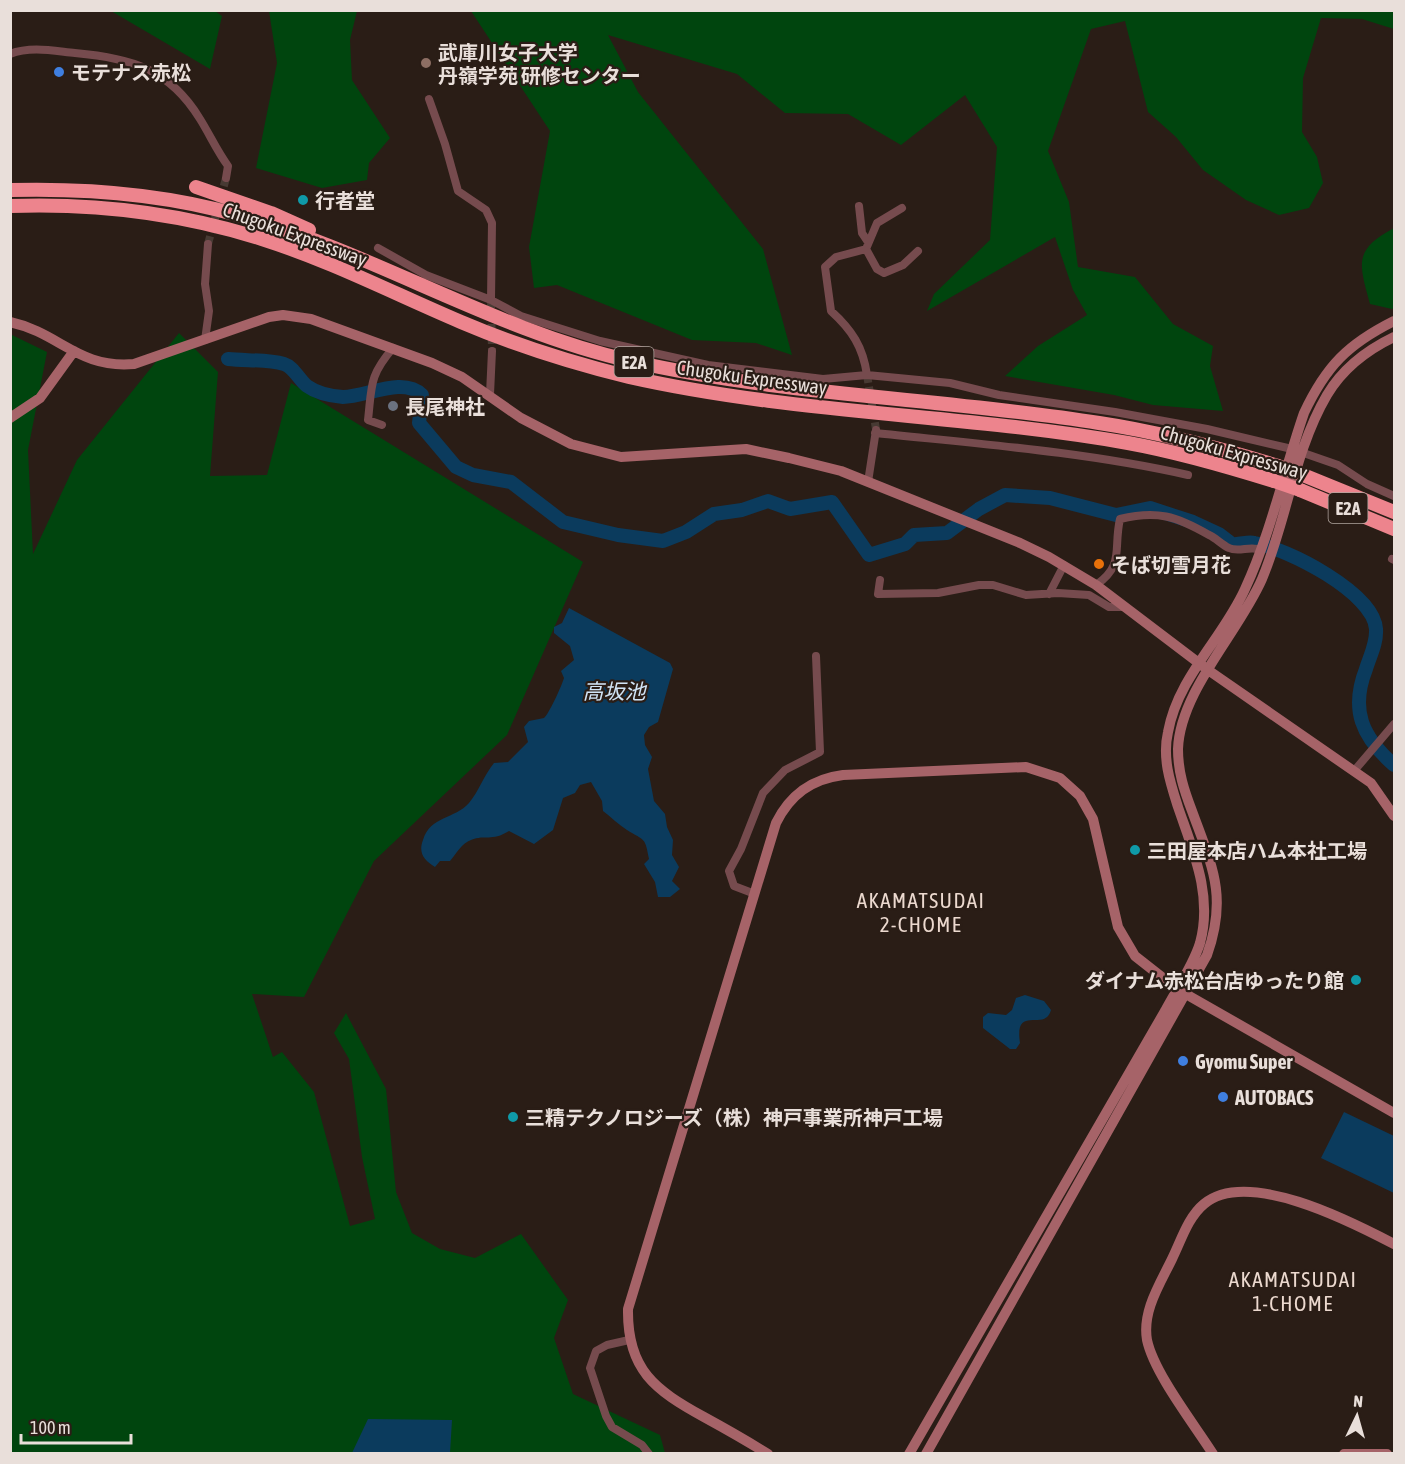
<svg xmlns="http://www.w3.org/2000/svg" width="1405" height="1464" viewBox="0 0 1405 1464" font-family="'Asap Condensed','Noto Sans JP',sans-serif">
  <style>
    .green { fill: #00450e }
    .water { fill: #0b3b5d }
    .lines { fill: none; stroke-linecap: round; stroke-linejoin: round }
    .river { stroke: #0b3b5d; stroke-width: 14 }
    .street-tunnel { stroke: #473a33; stroke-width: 8; stroke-dasharray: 8 4; stroke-linecap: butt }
    .street { stroke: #764b4e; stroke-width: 8 }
    .secondary { stroke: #a66368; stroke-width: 10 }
    .highway { stroke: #ed848d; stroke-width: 14 }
    .highway-bridge { stroke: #ed848d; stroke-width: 14 }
    .education-dot { fill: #8d6e63; stroke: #2a1d16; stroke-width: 2 }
    .shop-dot { fill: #3f7fe0; stroke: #2a1d16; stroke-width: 2 }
    .culture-dot { fill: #0f9aa8; stroke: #2a1d16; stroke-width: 2 }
    .worship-dot { fill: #6b7280; stroke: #2a1d16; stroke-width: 2 }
    .food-dot { fill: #e8710a; stroke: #2a1d16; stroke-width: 2 }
    .labels { text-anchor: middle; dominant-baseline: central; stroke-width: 4.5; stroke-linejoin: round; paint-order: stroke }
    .shield { fill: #2a1d16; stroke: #b0a59f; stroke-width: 1.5 }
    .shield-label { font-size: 18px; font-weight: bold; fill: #e9dfda }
    .poi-label { font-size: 20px; font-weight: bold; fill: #e9dfda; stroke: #2a1d16; text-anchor: start }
    .street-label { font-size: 20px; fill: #e9dfda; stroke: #2a1d16 }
    .water-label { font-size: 21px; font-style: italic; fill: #d1e4f6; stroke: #2a1d16 }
    .neighbourhood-label { font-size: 21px; letter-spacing: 1.5px; fill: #ecd9cf; stroke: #2a1d16 }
  </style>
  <rect width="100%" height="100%" fill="#2a1d16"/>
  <path class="green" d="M1394,10V29L1362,19L1321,18L1303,78L1302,132L1317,157L1323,183L1309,208L1279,215L1246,200L1203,170L1176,137L1148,112L1125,21L1091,29L1048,151L1069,202L1078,267L1135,277L1173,324L1213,346L1210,366L1223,411L1153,405L1114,395L1005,376L1038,346L1087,315L1073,290L1055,237L927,311L934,294L990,240L997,147L965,95L901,145L848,114L785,113L737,74L608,35L638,92L763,249L792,355L756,343L692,340L557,285L534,288L529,247L550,131L471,11Z
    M111,11H215L222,16L210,69Z
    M269,11H357L350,40L352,80L390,138L369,163L367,180L322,188L256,168L277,63Z
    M1394,228V308L1392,309L1370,304C1359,263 1353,250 1394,228Z
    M179,333L218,372L210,476L267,475L291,383L583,562L507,735L374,861L304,997L252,994L273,1057L282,1052L314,1092L350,1226L375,1219L362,1157L349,1059L334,1033L346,1013L386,1089L396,1192L412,1233L440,1249L475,1258L521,1234L568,1300L554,1338L573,1394L660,1435L665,1453H11L10,334L47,352L28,450L33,554L77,460Z"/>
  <path class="water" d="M569,608L670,663L673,669L658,722L649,727L644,735L645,745L652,757L648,769L654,801L665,814L667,827L673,840L672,855L679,867L672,881L680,889L670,897H658L655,882L644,864L649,859C645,837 645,841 627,830C619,825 611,817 603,811L602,801L591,782L580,785L575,793L563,798L553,830L534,844L509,831C491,842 486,834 471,840C462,843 456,854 450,861H440L435,867C424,860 418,853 423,840C430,816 455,819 469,803C479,791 484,775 494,763L508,762L528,742L524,727L529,721L544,718C549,714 562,685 564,678L561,671L574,660L570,646L554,633V627L562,623Z
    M1025,995L1044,1001L1051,1010C1045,1033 1014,1003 1020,1043L1016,1049H1010L983,1028V1017L988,1013L1006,1015L1012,1010L1016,998Z
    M1344,1112L1394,1136V1193L1321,1158Z
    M368,1419L452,1420L450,1453H352Z"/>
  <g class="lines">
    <path class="river" d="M228,359C245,361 267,359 284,364C294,367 299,380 307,386C318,394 330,396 343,397C366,397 403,376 422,395L419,423L456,467L473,475L511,482L563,522L618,535L663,541L686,532L714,514L742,510L768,501L790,509L832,502L869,555L905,544L914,535L947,533L979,509L1005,495L1050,498L1116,515L1150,508L1193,522L1219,534L1232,544C1240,545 1248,541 1254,543C1287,548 1374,593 1376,629C1377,643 1370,656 1366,669C1350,710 1362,737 1394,765"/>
    <path class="street-tunnel" d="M208,244L226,178
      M491,300L492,351
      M867,375L876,429"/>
    <path class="street" d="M10,54C31,46 54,51 75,53C130,58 169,68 200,119C210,135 217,151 228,166L226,178
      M429,99L445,144L458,191L486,210L492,223L491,300
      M859,206L862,233L868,242
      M378,248L426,275L491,300L521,316L600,341L708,365L823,379L867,375L950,383L999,395L1115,412L1207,429L1292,449L1338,465L1367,484L1394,496
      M866,249L877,223L902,208
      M205,340L209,311L205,284L208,244
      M867,375C863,347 852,330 831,311L825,267L836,257L866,249L877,269L884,273L903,265L918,251
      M490,394L492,351
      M382,425L368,420C372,385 369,376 393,348
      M875,433C980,444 1086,452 1188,475
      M868,482L876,430
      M1392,559L1394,560
      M880,580L878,594L938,593L979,585H993L1026,595L1058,593L1089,595L1109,607H1124
      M1096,585C1125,565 1113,549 1120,519C1157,510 1176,516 1209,535C1216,538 1222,545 1229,548C1239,553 1250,545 1261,550
      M1049,594L1064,565
      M1354,771L1394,724
      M755,894L734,886L729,871L741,849L763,793L785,770L820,752L816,656
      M629,1340L607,1345L596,1351L590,1368L606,1416L612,1427L642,1445L649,1454"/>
    <path class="secondary" d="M10,322C60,333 78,369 134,364L269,317L283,315L311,319L432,363L462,377L521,418L571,444L621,457L746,449L789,458L841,471L1020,543L1049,557L1096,585L1208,670L1371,783L1394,816
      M10,418L40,398L74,351
      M768,1454C747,1441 726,1429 704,1417C655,1390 627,1370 628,1309L776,823C790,795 811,779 843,775L1026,767L1060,778L1080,796L1093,819L1118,927L1135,956L1177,989L1394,1113
      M909,1454L1165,1011C1176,990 1193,966 1200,943C1213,895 1193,851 1178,807C1170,782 1162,758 1168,732C1178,677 1223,638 1245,589C1271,533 1284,471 1304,413C1326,366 1348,344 1394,321
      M926,1454L1207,955C1228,896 1212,866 1192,811C1184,790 1178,772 1178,749C1180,691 1239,632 1262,579C1287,520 1294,451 1327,395C1343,368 1367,350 1394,337
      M1213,1454C1194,1424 1154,1373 1147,1340C1142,1311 1160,1284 1172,1259C1181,1241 1188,1217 1204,1204C1247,1168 1350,1221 1394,1244
      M1344,1454H1387"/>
    <path class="highway" d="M196,187L271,213L309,230
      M10,190C87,188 164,194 238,215C373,252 493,330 631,361C785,396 944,398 1099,423C1160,432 1219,448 1278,466
      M10,206C96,203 180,213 262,239C331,261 395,294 461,322C515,345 572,363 629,377C793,414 963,414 1128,443C1178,452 1226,466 1274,481
      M1303,475L1394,512
      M1300,490L1394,529"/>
    <path class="highway-bridge" d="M1278,466L1303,475
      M1274,481L1300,490"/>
  </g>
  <circle class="education-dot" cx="426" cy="63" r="6"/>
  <g class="shop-dot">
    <circle cx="59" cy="72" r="6"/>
    <circle cx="1183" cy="1061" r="6"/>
    <circle cx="1223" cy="1097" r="6"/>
  </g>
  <g class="culture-dot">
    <circle cx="303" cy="200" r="6"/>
    <circle cx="1135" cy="850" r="6"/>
    <circle cx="1356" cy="980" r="6"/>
    <circle cx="513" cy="1117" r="6"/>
  </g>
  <circle class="worship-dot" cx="393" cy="406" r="6"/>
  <circle class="food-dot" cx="1099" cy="564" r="6"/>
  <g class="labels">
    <g class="shield">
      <rect x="614.5" y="347" width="39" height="30" rx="4.5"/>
      <rect x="1328.5" y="493" width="39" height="30" rx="4.5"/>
    </g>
    <g class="shield-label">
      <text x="634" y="362">E2A</text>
      <text x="1348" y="508">E2A</text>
    </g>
    <g class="poi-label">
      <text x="438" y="52">武庫川女子大学<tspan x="438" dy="23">丹嶺学苑 研修センター</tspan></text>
      <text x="71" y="72">モテナス赤松</text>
      <text x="315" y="200">行者堂</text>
      <text x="405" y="406">長尾神社</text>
      <text x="1111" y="564">そば切雪月花</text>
      <text x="1147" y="850">三田屋本店ハム本社工場</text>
      <text x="1344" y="980" text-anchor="end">ダイナム赤松台店ゆったり館</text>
      <text x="1195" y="1061">Gyomu Super</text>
      <text x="1235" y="1097">AUTOBACS</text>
      <text x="525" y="1117">三精テクノロジーズ（株）神戸事業所神戸工場</text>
    </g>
    <g class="street-label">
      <text transform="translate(295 234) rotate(20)">Chugoku Expressway</text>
      <text transform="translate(752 377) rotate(8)">Chugoku Expressway</text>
      <text transform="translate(1234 452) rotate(16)">Chugoku Expressway</text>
    </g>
    <g class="water-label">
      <text x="614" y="691">高坂池</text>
    </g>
    <g class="neighbourhood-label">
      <text x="921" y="900">AKAMATSUDAI<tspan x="921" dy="24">2-CHOME</tspan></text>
      <text x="1293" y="1279">AKAMATSUDAI<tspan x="1293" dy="24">1-CHOME</tspan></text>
    </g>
  </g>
  <rect width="1405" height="1464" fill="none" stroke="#e9dfda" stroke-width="24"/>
  <g transform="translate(1357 1416) rotate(5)" stroke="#2a1d16" stroke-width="4.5" paint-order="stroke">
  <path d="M0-4.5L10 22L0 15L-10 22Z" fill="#e9dfda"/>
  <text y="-9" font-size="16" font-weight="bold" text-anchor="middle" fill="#e9dfda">N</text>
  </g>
  <path d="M21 1434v9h110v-9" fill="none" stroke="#e9dfda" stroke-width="3"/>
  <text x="30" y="1434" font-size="18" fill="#e9dfda" stroke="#2a1d16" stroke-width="4.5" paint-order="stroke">100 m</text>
</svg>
